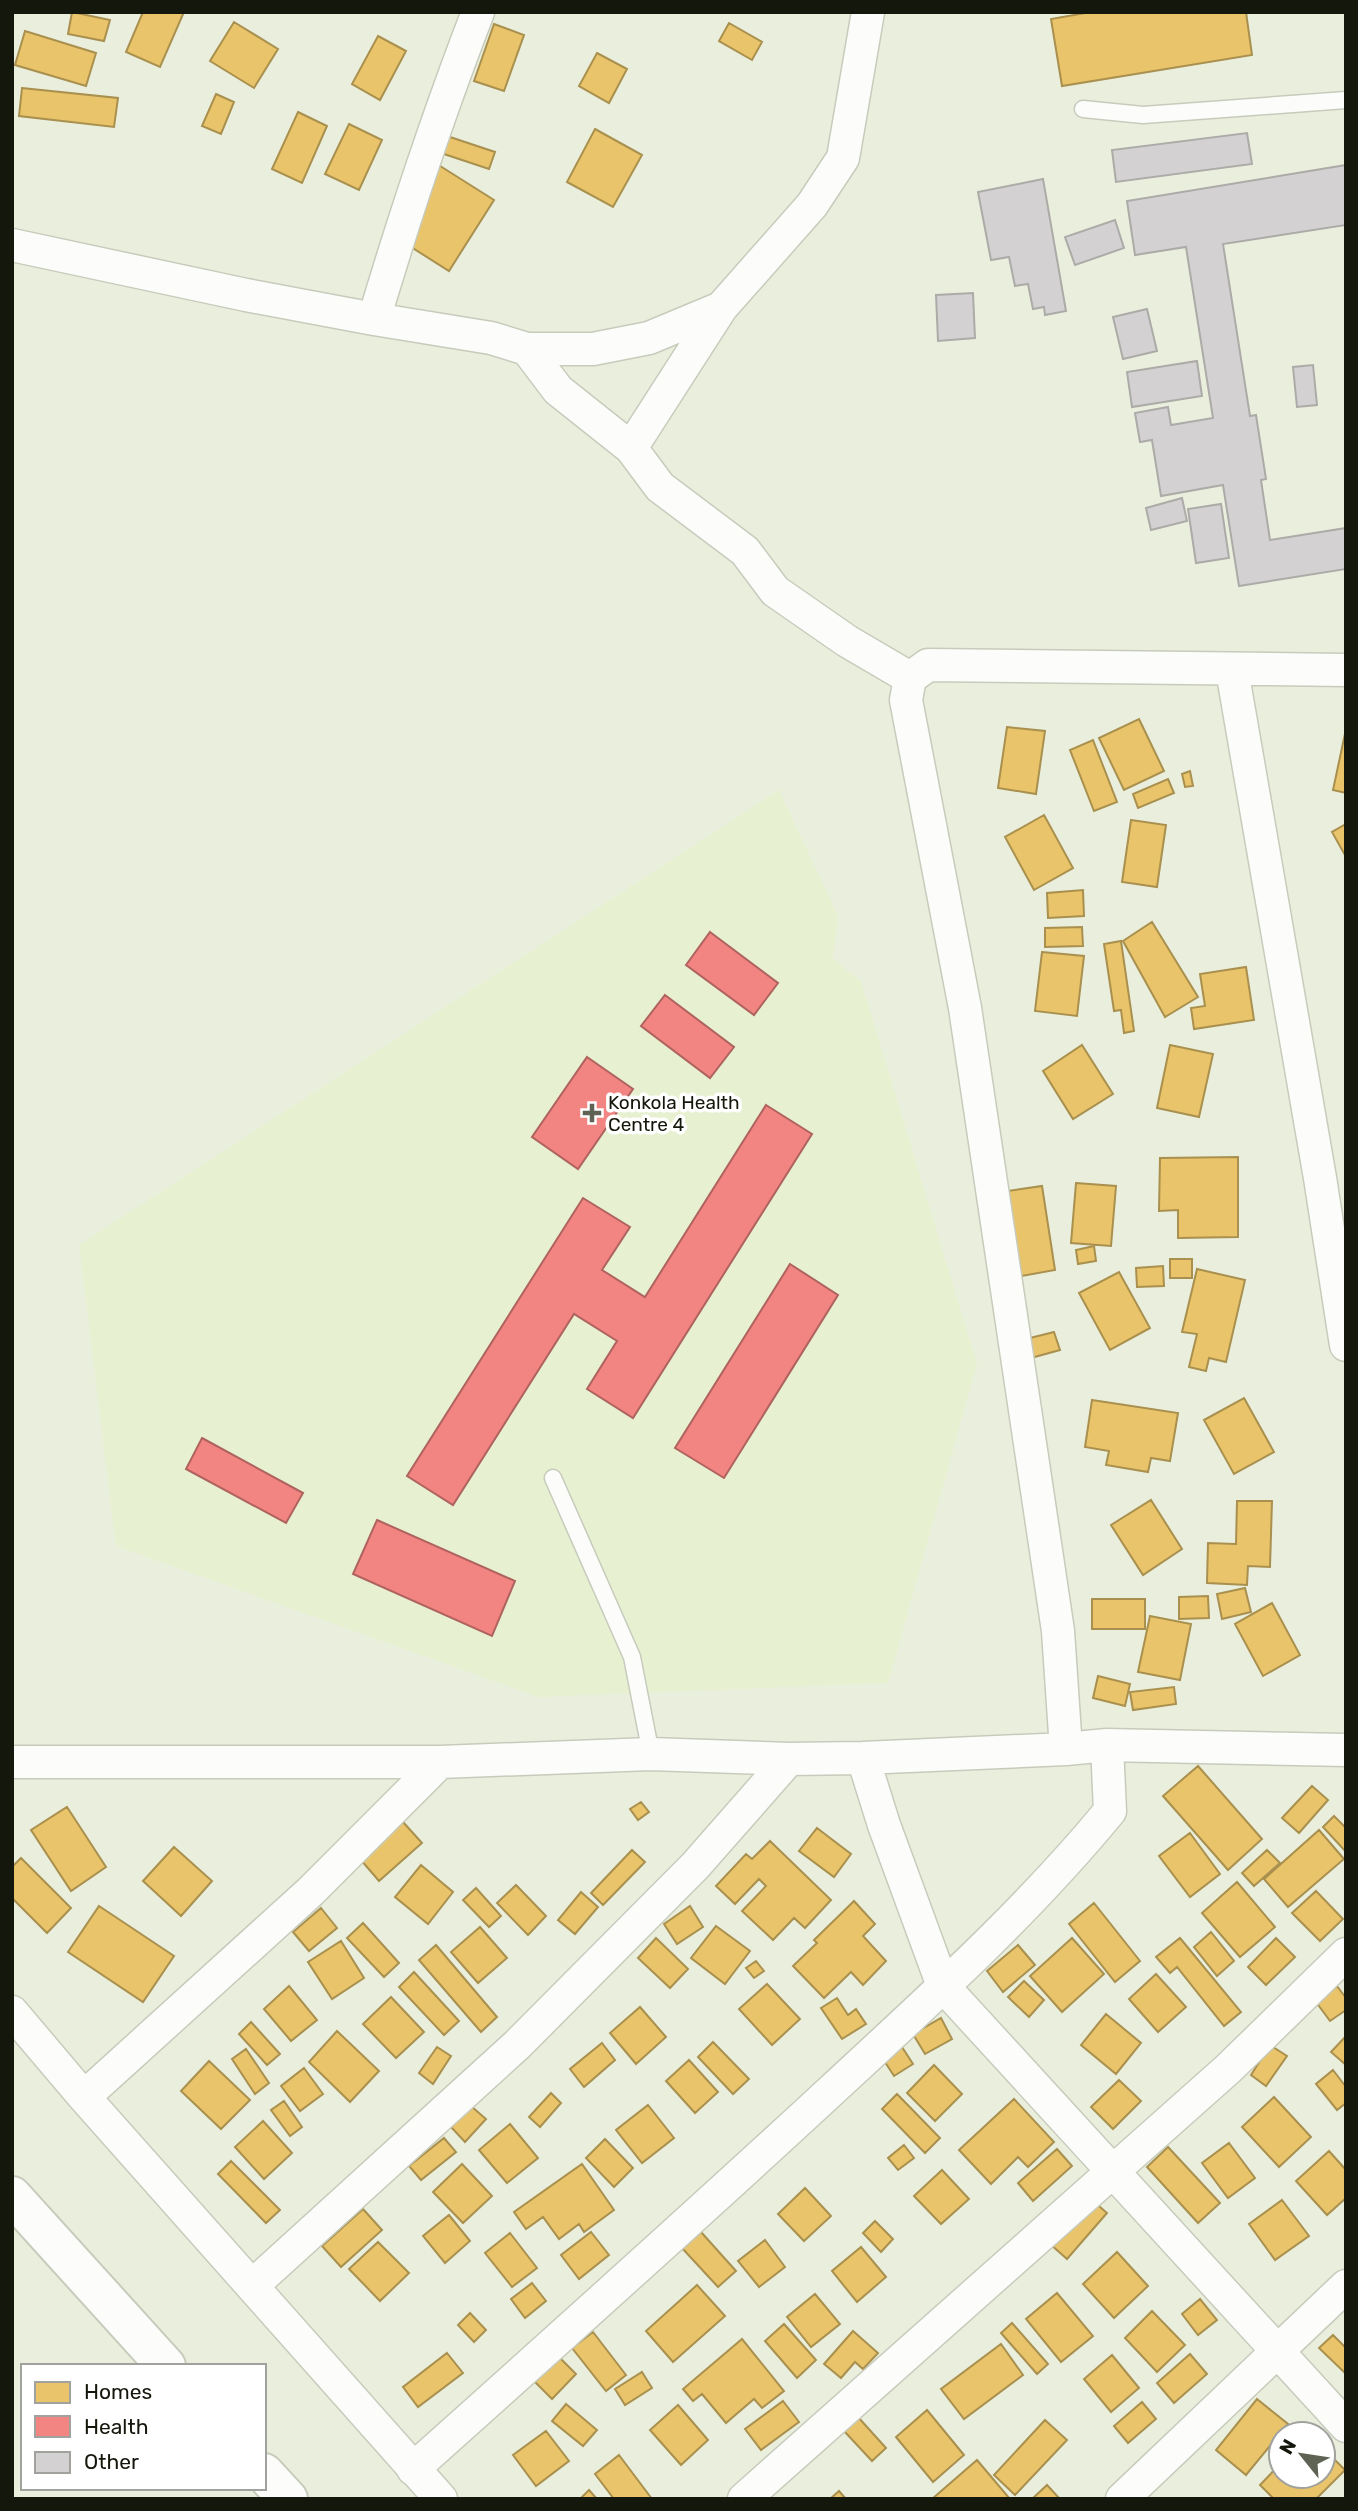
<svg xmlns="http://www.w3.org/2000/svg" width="1358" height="2511" viewBox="0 0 1358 2511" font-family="Rubik,sans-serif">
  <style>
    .built { fill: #e7f0d1 }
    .homes { fill: #e9c46a; stroke: #a9904e; stroke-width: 2 }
    .health { fill: #f28482; stroke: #af635e; stroke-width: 2 }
    .building { fill: #d4d1d2; stroke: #acaba8; stroke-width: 2 }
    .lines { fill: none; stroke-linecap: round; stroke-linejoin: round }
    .service-casing { stroke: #c7cbbc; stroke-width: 19 }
    .minor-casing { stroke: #c7cbbc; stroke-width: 35 }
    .tertiary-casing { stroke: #c7cbbc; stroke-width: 42 }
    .service { stroke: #fcfdfa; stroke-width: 16 }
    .minor { stroke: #fcfdfa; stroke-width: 32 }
    .tertiary { stroke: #fcfdfa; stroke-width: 38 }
    .poi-dot { fill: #5f6354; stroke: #fff; stroke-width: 2.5 }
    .labels { text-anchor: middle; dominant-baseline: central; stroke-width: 7; stroke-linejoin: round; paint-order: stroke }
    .poi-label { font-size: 19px; fill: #14170b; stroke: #fff; text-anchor: start }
  </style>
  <rect width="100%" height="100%" fill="#eaefdd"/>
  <path class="built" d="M779,790L838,916L833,959L861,981L977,1364L888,1683L539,1697L116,1546L79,1245Z"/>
  <path class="homes" d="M72,12L110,20L104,41L68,34Z
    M143,12H184L160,67L126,52Z
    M1091,12H1246L1252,55L1062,86L1051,19Z
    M234,22L278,49L254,88L210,61Z
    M729,23L762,42L752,60L719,41Z
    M494,24L524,35L504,91L474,81Z
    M25,31L96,53L86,86L15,65Z
    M378,36L406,51L380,100L352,84Z
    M597,53L627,69L609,103L579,86Z
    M22,88L118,98L114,127L19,116Z
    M216,94L234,102L221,134L202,126Z
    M298,112L327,126L302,183L272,169Z
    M349,124L382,140L359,190L325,174Z
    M595,129L642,155L613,207L567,182Z
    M447,136L495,152L489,169L441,153Z
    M437,164L494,200L449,271L392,235Z
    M1139,719L1164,771L1124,790L1099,738Z
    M1007,727L1045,731L1036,794L998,788Z
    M1346,729V793L1333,790Z
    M1093,740L1117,802L1094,811L1070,750Z
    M1190,771L1193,786L1185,787L1182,774Z
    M1168,779L1174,793L1138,808L1133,794Z
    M1044,815L1073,868L1034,890L1005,837Z
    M1131,820L1166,825L1157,887L1122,882Z
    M1346,824V857L1332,832Z
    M1083,890L1084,916L1048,918L1047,893Z
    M1152,922L1198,997L1165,1017L1123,941Z
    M1082,927L1083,946L1045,947V928Z
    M1121,941L1134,1031L1124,1033L1121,1010L1114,1011L1104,944Z
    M1042,952L1084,956L1077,1016L1035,1011Z
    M1246,967L1254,1020L1194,1029L1191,1008L1205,1006L1200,974Z
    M1082,1045L1113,1094L1073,1119L1043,1071Z
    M1170,1045L1213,1054L1199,1117L1157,1108Z
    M1238,1157V1237L1178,1238V1210L1159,1211L1160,1158Z
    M1076,1183L1116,1186L1111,1246L1071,1243Z
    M1042,1186L1055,1270L1016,1277L1001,1192Z
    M1094,1246L1096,1261L1078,1264L1076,1250Z
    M1170,1259H1192V1278H1170Z
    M1163,1266L1164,1286L1137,1287L1136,1268Z
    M1197,1269L1245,1280L1226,1362L1209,1358L1206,1371L1189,1367L1197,1334L1182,1332Z
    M1119,1272L1150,1328L1110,1350L1079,1293Z
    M1054,1332L1060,1350L1031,1358L1026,1339Z
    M1244,1398L1274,1452L1234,1474L1204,1420Z
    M1092,1400L1178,1413L1170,1461L1151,1458L1148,1472L1106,1465L1109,1451L1085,1447Z
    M1151,1500L1182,1549L1143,1575L1111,1525Z
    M1237,1501H1272L1270,1567L1248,1566L1247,1585L1207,1583L1208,1543L1236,1544Z
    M1245,1588L1251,1612L1222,1619L1217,1594Z
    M1208,1596L1209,1618L1179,1619V1597Z
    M1092,1599H1145V1629H1092Z
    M1272,1603L1300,1655L1263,1676L1235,1624Z
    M1150,1616L1191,1624L1180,1680L1138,1672Z
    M1098,1676L1130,1684L1125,1706L1093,1698Z
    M1174,1687L1176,1704L1133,1710L1130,1692Z
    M1198,1766L1262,1839L1228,1870L1163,1796Z
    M1312,1786L1328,1800L1299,1833L1282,1818Z
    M641,1802L649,1812L638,1820L630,1809Z
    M67,1807L106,1867L71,1891L31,1830Z
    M1334,1816L1346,1828V1852L1323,1827Z
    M403,1822L422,1843L379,1881L361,1860Z
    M817,1828L851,1854L834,1877L799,1851Z
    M1319,1830L1344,1859L1288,1907L1264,1879Z
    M1190,1833L1220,1874L1190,1897L1159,1856Z
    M770,1841L831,1900L805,1928L794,1918L773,1940L742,1911L766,1886L759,1879L735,1904L716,1886L746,1854L752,1859Z
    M174,1847L212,1881L181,1916L143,1881Z
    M632,1850L645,1862L603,1905L591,1893Z
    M1267,1850L1280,1863L1254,1886L1242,1873Z
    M21,1858L71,1908L47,1933L12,1898V1867Z
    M421,1865L453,1892L428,1924L395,1897Z
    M1237,1882L1275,1927L1240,1957L1202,1913Z
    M516,1885L546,1916L528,1935L497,1903Z
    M476,1888L501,1916L489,1927L463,1900Z
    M1316,1891L1343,1919L1320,1941L1292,1913Z
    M581,1892L598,1907L575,1934L558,1920Z
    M854,1901L875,1924L863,1936L886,1961L863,1985L851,1972L824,1998L793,1966L817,1943L814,1940Z
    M1094,1903L1140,1961L1115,1982L1069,1924Z
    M99,1906L174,1956L143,2002L68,1952Z
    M690,1906L703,1927L677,1944L664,1924Z
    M321,1908L337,1928L309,1951L293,1932Z
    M363,1923L399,1963L384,1977L347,1938Z
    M716,1926L750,1951L725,1984L691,1958Z
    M480,1927L507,1958L478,1983L451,1952Z
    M1211,1932L1234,1961L1217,1976L1194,1947Z
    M656,1938L688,1969L670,1988L638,1958Z
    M1072,1938L1104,1974L1062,2012L1030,1976Z
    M1180,1938L1241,2012L1224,2026L1177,1967L1170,1973L1156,1957Z
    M1276,1938L1295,1957L1266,1985L1248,1967Z
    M341,1941L364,1978L332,1999L308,1962Z
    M436,1945L497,2017L481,2032L419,1960Z
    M1018,1945L1035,1965L1003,1992L987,1971Z
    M756,1961L764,1971L754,1978L746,1968Z
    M414,1972L459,2021L444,2035L399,1987Z
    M1156,1974L1186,2007L1158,2032L1129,1999Z
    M1024,1981L1044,2000L1029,2017L1008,1997Z
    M767,1984L800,2019L772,2045L739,2009Z
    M289,1986L317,2020L291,2041L264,2009Z
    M1337,1986L1346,1998V2010L1330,2021L1316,2002Z
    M391,1997L424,2032L396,2058L363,2024Z
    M837,1998L848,2015L856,2009L866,2024L842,2039L821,2008Z
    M640,2007L666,2037L636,2064L610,2033Z
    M1106,2014L1141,2043L1116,2074L1081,2045Z
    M941,2018L952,2039L925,2054L913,2034Z
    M251,2022L280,2054L267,2065L239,2034Z
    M337,2031L379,2071L350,2102L309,2062Z
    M1346,2036V2065L1331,2052Z
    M713,2042L749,2079L733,2094L698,2057Z
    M602,2043L615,2060L584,2087L570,2069Z
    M1270,2045L1287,2056L1266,2086L1251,2075Z
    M437,2047L451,2056L433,2084L419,2073Z
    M902,2047L913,2064L894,2076L883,2059Z
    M246,2049L269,2083L255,2094L232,2059Z
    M689,2060L718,2092L695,2113L666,2081Z
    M209,2061L250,2100L221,2129L181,2091Z
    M934,2065L962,2094L935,2121L907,2093Z
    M304,2068L323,2094L300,2111L281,2086Z
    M1333,2070L1346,2087V2103L1337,2110L1316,2084Z
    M1119,2080L1141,2101L1113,2129L1091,2107Z
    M551,2093L561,2103L540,2127L529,2117Z
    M897,2094L940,2138L925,2153L882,2109Z
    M1274,2097L1311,2137L1279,2167L1242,2127Z
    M1014,2099L1054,2142L1028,2167L1018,2157L991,2184L959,2150Z
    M284,2101L302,2127L290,2136L271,2110Z
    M648,2105L674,2138L642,2163L616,2130Z
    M471,2106L486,2119L465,2142L451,2127Z
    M263,2121L292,2153L264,2179L235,2147Z
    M510,2124L538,2158L507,2183L479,2150Z
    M444,2138L456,2152L421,2180L409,2166Z
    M605,2139L633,2168L614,2187L586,2158Z
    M1229,2143L1255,2178L1228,2198L1202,2163Z
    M904,2145L914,2158L898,2170L888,2158Z
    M1168,2147L1220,2203L1198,2223L1147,2167Z
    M1057,2149L1072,2166L1033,2201L1018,2183Z
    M1329,2151L1346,2170V2198L1327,2215L1296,2181Z
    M231,2161L280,2210L266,2223L218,2174Z
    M462,2164L492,2196L463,2223L433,2192Z
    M582,2164L614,2210L584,2232L579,2224L559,2239L543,2217L526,2229L514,2212Z
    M942,2170L969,2199L941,2224L914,2196Z
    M805,2188L831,2216L804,2241L778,2214Z
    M1091,2199L1107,2213L1067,2259L1050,2244Z
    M1282,2200L1309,2236L1275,2260L1249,2224Z
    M363,2209L382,2230L341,2267L322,2246Z
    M449,2215L470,2241L445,2263L423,2236Z
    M875,2221L893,2239L881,2252L863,2233Z
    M591,2232L609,2255L579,2279L561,2255Z
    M701,2232L736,2271L718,2287L682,2248Z
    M510,2233L537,2268L512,2287L485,2253Z
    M765,2240L785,2267L759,2287L738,2261Z
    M378,2242L409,2273L380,2301L349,2269Z
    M861,2247L886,2277L857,2302L832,2271Z
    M1117,2252L1148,2286L1114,2318L1083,2284Z
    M532,2283L546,2301L525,2318L511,2299Z
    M697,2285L725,2316L673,2362L646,2331Z
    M1057,2293L1093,2336L1061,2362L1026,2319Z
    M815,2294L840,2324L811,2347L787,2317Z
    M1200,2299L1217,2320L1198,2335L1182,2314Z
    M1152,2311L1185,2345L1157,2372L1125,2338Z
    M470,2313L486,2330L474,2342L458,2325Z
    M1012,2323L1048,2364L1037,2374L1001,2333Z
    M784,2324L816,2360L797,2378L765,2341Z
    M853,2331L878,2353L863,2369L855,2362L841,2378L824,2364Z
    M593,2332L626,2375L606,2391L572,2348Z
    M1333,2335L1346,2348V2374L1319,2348Z
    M742,2339L784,2391L762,2408L754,2399L726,2423L702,2394L693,2401L683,2389Z
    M1001,2344L1023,2375L964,2419L941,2389Z
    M447,2353L463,2373L418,2407L403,2387Z
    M1190,2354L1207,2374L1174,2403L1157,2383Z
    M1112,2355L1139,2388L1111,2412L1084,2379Z
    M559,2357L576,2374L552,2399L534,2381Z
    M642,2372L652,2388L625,2405L615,2389Z
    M1257,2399L1288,2424L1246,2475L1216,2450Z
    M783,2401L799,2422L761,2450L745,2429Z
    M1142,2402L1156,2419L1128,2443L1114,2426Z
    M566,2404L597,2430L583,2446L552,2421Z
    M678,2405L708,2440L681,2465L650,2430Z
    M927,2410L964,2455L933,2482L896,2437Z
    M858,2417L886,2448L872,2461L844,2431Z
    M1045,2420L1067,2440L1015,2495L994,2475Z
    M546,2431L569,2461L536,2486L513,2455Z
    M1323,2448L1345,2470L1316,2499H1274L1260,2485L1281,2463V2476H1323Z
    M619,2455L652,2499H614L595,2474Z
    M977,2460L1010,2499H932Z
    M1047,2485L1060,2499H1032Z
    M589,2490L597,2499H580Z
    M839,2491L846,2499H830Z"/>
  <path class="health" d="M710,932L778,983L754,1015L686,965Z
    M665,995L734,1047L710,1078L641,1026Z
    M587,1057L633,1089L578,1169L532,1137Z
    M766,1105L812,1134L633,1418L587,1389L617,1341L574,1314L453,1505L407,1476L583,1198L630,1227L602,1270L645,1297Z
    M790,1264L838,1295L724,1478L675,1448Z
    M202,1438L303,1493L286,1523L186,1469Z
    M377,1520L515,1581L492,1636L353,1574Z"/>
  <path class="building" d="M1247,133L1252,164L1116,182L1112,150Z
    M1346,165V225L1223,244L1250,416L1256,415L1266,479L1261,480L1270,540L1346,528V569L1239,586L1223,485L1161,496L1152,440L1140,442L1135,413L1168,407L1171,425L1213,418L1186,247L1135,255L1127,201Z
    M1043,179L1066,311L1045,315L1044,307L1033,309L1028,284L1015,286L1009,257L991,260L978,192Z
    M1115,220L1124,248L1075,265L1065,237Z
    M973,293L975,338L938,341L936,295Z
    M1147,309L1157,351L1123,359L1113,317Z
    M1197,361L1202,396L1132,407L1127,372Z
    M1313,365L1317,405L1297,407L1293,367Z
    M1182,498L1187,521L1151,530L1146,508Z
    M1221,504L1229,558L1196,563L1188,509Z"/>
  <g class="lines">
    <g class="service-casing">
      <path id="service" d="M1083,109L1143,115L1346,100
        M553,1478L632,1657L651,1754"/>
    </g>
    <g class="minor-casing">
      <path id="minor" d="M12,245L246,295L374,319C405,215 439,113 478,12
        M374,319L491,338L527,349H593L649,338L721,308L812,205L843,158L868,12
        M527,349L558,390L631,448L660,487L745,551L775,591L847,641L910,678
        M631,448L721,308
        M1232,670L1320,1178L1346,1345
        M1066,1749L1058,1631L965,1008L906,700L910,678L928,665L1346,670
        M863,1758L884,1825L943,1986L1346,2426
        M12,1762H440L651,1754L789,1759L863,1758L1066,1749L1107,1745L1346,1750
        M12,2012L84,2097L441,2499
        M84,2097L310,1892L440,1762
        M252,2286L517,2045L695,1866L789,1759
        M413,2469C554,2343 695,2217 833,2089C929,2000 1027,1912 1110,1811L1107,1745
        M744,2499L1228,2069L1346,1954
        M1122,2499L1346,2286"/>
    </g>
    <g class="tertiary-casing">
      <path id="tertiary" d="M12,2196L166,2366
        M264,2473L288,2499"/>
    </g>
    <use href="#service" class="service"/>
    <use href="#minor" class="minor"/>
    <use href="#tertiary" class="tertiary"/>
  </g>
  <path class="poi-dot" d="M588.5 1102.5h7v7h7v7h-7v7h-7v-7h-7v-7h7z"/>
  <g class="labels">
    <g class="poi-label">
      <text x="608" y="1102">Konkola Health<tspan x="608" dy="22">Centre 4</tspan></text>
    </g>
  </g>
  <rect width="1358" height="2511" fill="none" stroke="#14170b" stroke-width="28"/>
  <rect x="21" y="2364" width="245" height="126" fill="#ffffff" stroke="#a1a29d" stroke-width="2"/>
  <rect x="35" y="2382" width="35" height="21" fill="#e9c46a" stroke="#a1a29d" stroke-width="2"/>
  <text x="84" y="2399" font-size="21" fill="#14170b">Homes</text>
  <rect x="35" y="2416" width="35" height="21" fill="#f28482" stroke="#a1a29d" stroke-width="2"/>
  <text x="84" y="2434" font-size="21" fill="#14170b">Health</text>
  <rect x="35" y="2452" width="35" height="21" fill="#d4d1d2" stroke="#a1a29d" stroke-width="2"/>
  <text x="84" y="2469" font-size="21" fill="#14170b">Other</text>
  <g transform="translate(1302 2455) rotate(300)"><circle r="33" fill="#ffffff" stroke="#a1a29d" stroke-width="2"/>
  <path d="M0-5L12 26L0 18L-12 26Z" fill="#5f6354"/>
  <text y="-10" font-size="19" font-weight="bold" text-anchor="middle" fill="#14170b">N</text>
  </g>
</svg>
